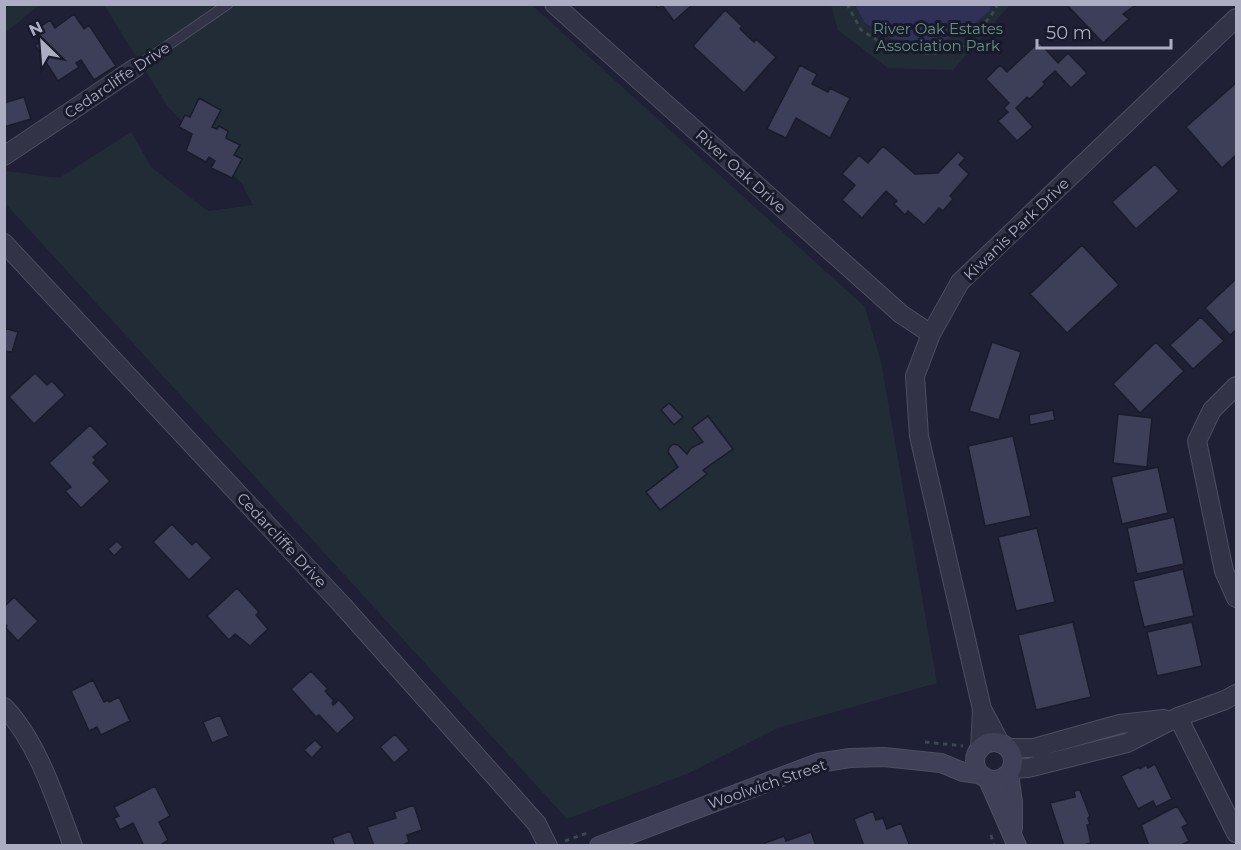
<svg xmlns="http://www.w3.org/2000/svg" width="1241" height="850" viewBox="0 0 1241 850" font-family="Montserrat,sans-serif">
  <style>
    .green { fill: #212c36 }
    .water { fill: #2f3158 }
    .building { fill: #3d3e57; stroke: #1a1b2c; stroke-width: 1.5 }
    .lines { fill: none; stroke-linecap: round; stroke-linejoin: round }
    .lane-casing { stroke: #4d4e61; stroke-width: 11 }
    .street-casing { stroke: #4d4e61; stroke-width: 20 }
    .secondary-casing { stroke: #4d4e61; stroke-width: 20 }
    .path { stroke: #3b4751; stroke-width: 3; stroke-dasharray: 4.5 4.5; stroke-linecap: butt }
    .lane { stroke: #323346; stroke-width: 9 }
    .street { stroke: #323346; stroke-width: 18 }
    .secondary { stroke: #404059; stroke-width: 18 }
    .labels { text-anchor: middle; dominant-baseline: central; stroke-width: 6; stroke-linejoin: round; paint-order: stroke }
    .park-label { font-size: 15px; fill: #649380; stroke: #18192a }
    .street-label { font-size: 15px; fill: #acacc3; stroke: #18192a }
  </style>
  <rect width="100%" height="100%" fill="#1f2035"/>
  <path class="green" d="M5,4H39V5L5,33Z
    M104,5H532L865,307L881,362L937,683L778,728L689,773L567,819L5,203V171L59,178L131,132L152,168L208,211L253,205L242,184L168,107Z
    M831,5H1010L953,70L888,68L838,30Z"/>
  <path class="water" d="M855,5H993L989,11L972,26L939,43L892,39L865,23Z"/>
  <path class="building" d="M655,4H693L674,21L662,5L658,8Z
    M1069,4H1137L1123,14L1129,19L1103,43L1068,6Z
    M725,10L742,26L740,29L754,42L756,39L776,57L744,93L693,46Z
    M74,14L84,29L89,25L116,66L94,80L81,60L76,63L79,67L58,81L35,45L40,42L33,32L50,20L55,28Z
    M1039,42L1058,63L1068,53L1087,73L1071,88L1055,71L1043,82L1045,84L1033,96L1029,99L1027,97L1016,108L1033,127L1017,141L998,121L1008,112L1004,108L1009,103L986,79L1000,65L1007,72Z
    M800,65L817,74L812,84L828,92L830,88L850,98L830,138L796,118L786,138L767,129Z
    M1236,83V155L1222,168L1186,127Z
    M24,97L31,119L4,127V103Z
    M199,98L221,110L212,127L217,129L219,126L228,131L226,138L240,145L234,155L242,159L232,178L211,168L215,161L209,157L206,162L186,151L192,134L179,127L185,115L190,117Z
    M883,146L915,174L938,173L958,152L965,158L959,165L969,174L950,196L953,199L943,211L939,208L924,225L908,211L905,215L894,204L897,201L886,191L862,218L842,200L855,185L842,174L859,155L868,163Z
    M1155,164L1179,191L1136,229L1112,202Z
    M1082,245L1119,285L1067,333L1030,294Z
    M1236,279V330L1230,335L1205,308Z
    M1201,317L1224,341L1193,369L1170,345Z
    M4,328L18,332L12,352L4,351Z
    M992,342L1021,352L999,420L969,411Z
    M1156,342L1184,371L1140,413L1113,384Z
    M35,373L47,385L52,381L65,395L34,424L9,397Z
    M669,403L683,417L674,425L661,410Z
    M1053,410L1055,420L1030,425L1029,415Z
    M1118,414L1152,418L1147,467L1113,463Z
    M708,416L733,449L703,470L707,474L660,510L646,492L678,467L668,452L669,448L673,444L678,445L687,454L691,448L703,442L692,428Z
    M90,425L108,444L93,457L96,460L93,463L110,481L81,508L65,491L71,487L49,463Z
    M1013,436L1031,516L985,526L968,446Z
    M1158,467L1168,513L1122,524L1111,477Z
    M1174,517L1184,564L1137,574L1127,528Z
    M172,524L192,545L196,541L212,558L189,580L153,542Z
    M1037,528L1055,602L1016,611L998,537Z
    M117,541L123,547L114,556L108,549Z
    M1183,569L1194,616L1144,627L1133,581Z
    M237,588L259,612L256,615L268,629L250,646L235,634L229,640L207,616Z
    M14,597L38,621L18,641L6,628L7,626L4,623V607Z
    M1073,622L1091,697L1036,710L1018,635Z
    M1192,622L1202,666L1157,676L1147,632Z
    M311,671L328,689L325,691L334,701L332,703L333,705L339,700L355,718L337,734L319,715L316,717L291,689Z
    M93,680L104,702L108,700L109,702L119,697L130,721L101,735L97,727L89,731L71,691Z
    M220,715L229,736L212,743L203,722Z
    M395,734L409,750L394,763L380,747Z
    M315,740L322,747L312,758L304,750Z
    M1155,764L1172,799L1156,807L1153,801L1138,809L1121,776L1139,767L1140,769L1146,765L1148,768Z
    M155,786L170,816L159,822L168,840L159,846H144L133,823L120,830L114,818L119,816L114,807Z
    M1080,790L1090,816L1088,818L1090,824L1087,825L1091,843L1080,846H1064L1050,803L1075,797L1074,791Z
    M414,805L422,830L407,835L409,842L401,846H374L367,827L396,818L394,812Z
    M1177,806L1188,824L1182,827L1189,841L1180,846H1149L1141,825Z
    M873,811L876,820L883,818L887,829L901,823L910,846H864L854,819Z
    M350,831L356,846H329L334,844L332,838Z
    M811,832L816,846H766L765,843L784,836L786,841Z"/>
  <g class="lines">
    <g class="lane-casing">
      <path id="lane" d="M135,68L228,4"/>
    </g>
    <g class="street-casing">
      <path id="street" d="M554,4L901,314L931,334
        M4,156L135,68
        M4,243L343,606L537,824L548,846
        M1236,386L1212,410L1197,441L1224,571L1236,598
        M4,707C38,742 56,801 73,846
        M1178,717L1236,833
        M1000,743L982,709L919,436L915,376L931,334L960,282L1236,18
        M1008,748H1034L1120,724L1164,719
        M980,749L982,709
        M1012,769L1028,768L1127,743L1178,717L1225,700L1236,694"/>
    </g>
    <g class="secondary-casing">
      <path id="secondary" d="M975 761a19 19 0 1 1 38 0a19 19 0 1 1-38 0Z
        M1009,774L1013,802V828
        M988,780L1017,846
        M599,846L818,763L850,758L884,757L941,763L963,772L979,774"/>
    </g>
    <path class="path" d="M847,4L861,30L891,49L933,54L963,46L991,16L998,4
      M925,742L963,746
      M991,835L994,846
      M565,841L587,833"/>
    <use href="#lane" class="lane"/>
    <use href="#street" class="street"/>
    <use href="#secondary" class="secondary"/>
  </g>
  <g class="labels">
    <g class="park-label">
      <text x="938" y="28">River Oak Estates<tspan x="938" dy="17">Association Park</tspan></text>
    </g>
    <g class="street-label">
      <text transform="translate(117 80) rotate(-34)">Cedarcliffe Drive</text>
      <text transform="translate(741 171) rotate(42)">River Oak Drive</text>
      <text transform="translate(1016 229) rotate(-44)">Kiwanis Park Drive</text>
      <text transform="translate(282 540) rotate(47)">Cedarcliffe Drive</text>
      <text transform="translate(767 784) rotate(-19)">Woolwich Street</text>
    </g>
  </g>
  <rect width="1241" height="850" fill="none" stroke="#acacc3" stroke-width="12"/>
  <g transform="translate(42 42) rotate(335)" stroke="#18192a" stroke-width="4.5" paint-order="stroke">
  <path d="M0-4.5L10 22L0 15L-10 22Z" fill="#acacc3"/>
  <text y="-9" font-size="16" font-weight="bold" text-anchor="middle" fill="#acacc3">N</text>
  </g>
  <path d="M1037 39v9h134v-9" fill="none" stroke="#acacc3" stroke-width="3"/>
  <text x="1046" y="39" font-size="18" fill="#acacc3" stroke="#18192a" stroke-width="4.5" paint-order="stroke">50 m</text>
</svg>
